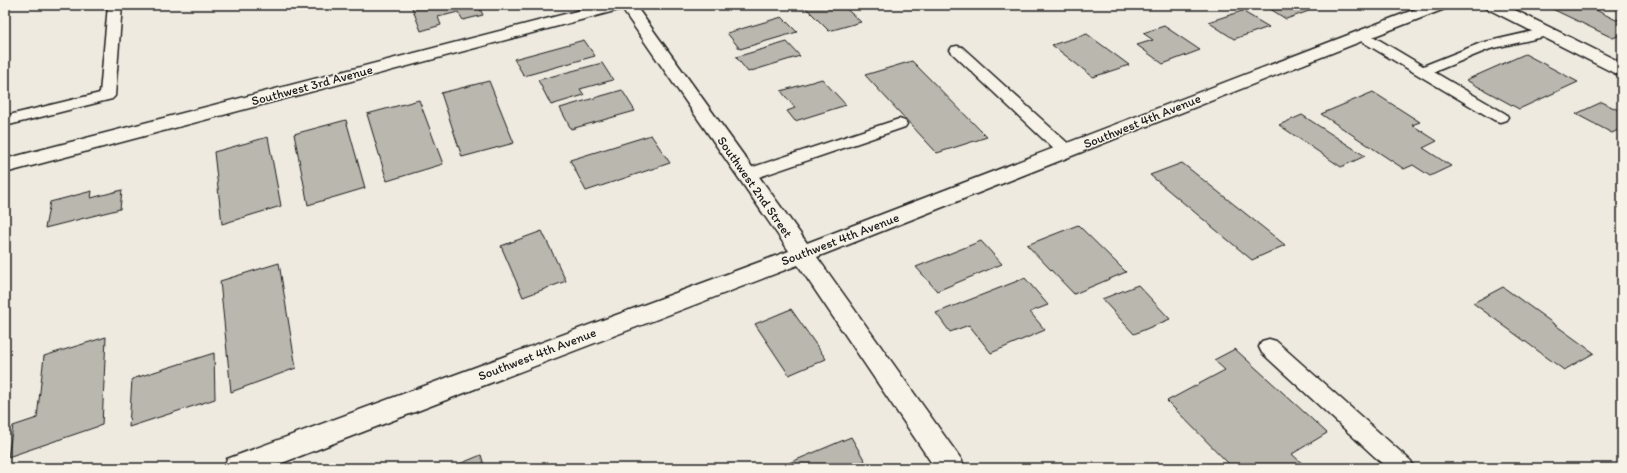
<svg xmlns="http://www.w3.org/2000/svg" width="1627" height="473" viewBox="0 0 1627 473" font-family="Itim,sans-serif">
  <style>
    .building { fill: #bab7af; stroke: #1c1c1c }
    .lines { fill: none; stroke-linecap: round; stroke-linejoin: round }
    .service-casing { stroke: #1c1c1c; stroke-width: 3 }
    .minor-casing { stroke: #1c1c1c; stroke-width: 3 }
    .service { fill: #f7f3e8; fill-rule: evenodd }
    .minor { fill: #f7f3e8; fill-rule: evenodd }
    .labels { text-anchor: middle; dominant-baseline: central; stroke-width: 3; stroke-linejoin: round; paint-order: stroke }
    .street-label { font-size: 13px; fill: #1c1c1c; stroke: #f7f3e8 }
  </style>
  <rect width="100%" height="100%" fill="#eeeae0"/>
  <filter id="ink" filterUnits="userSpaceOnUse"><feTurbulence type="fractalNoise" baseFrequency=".025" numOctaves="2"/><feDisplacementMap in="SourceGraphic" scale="8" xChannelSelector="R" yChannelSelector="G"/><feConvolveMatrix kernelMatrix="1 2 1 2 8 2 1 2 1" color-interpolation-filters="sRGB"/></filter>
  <g filter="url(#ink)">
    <path class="building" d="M411,5H478L483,15L463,20L458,12L438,17L441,25L421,31Z
      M803,5H842L861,22L829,31Z
      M1264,5H1299L1309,11L1286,19Z
      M1544,5H1598L1603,7L1596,10L1616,20L1622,18V34L1613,38Z
      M1242,11L1269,27L1234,39L1208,22Z
      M782,17L797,32L740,49L727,33Z
      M1164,26L1200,50L1163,64L1137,45L1153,40L1143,33Z
      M1087,34L1129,65L1093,77L1052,45Z
      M584,40L595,56L524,76L514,59Z
      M787,42L800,56L748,72L736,57Z
      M1525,54L1578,82L1519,109L1466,80Z
      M912,61L987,137L937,153L865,75Z
      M602,63L613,80L580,89L584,95L551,105L538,80Z
      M822,79L846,105L795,121L787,111L795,108L781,91Z
      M489,81L514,143L462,157L441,93Z
      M622,90L635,111L571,129L560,108Z
      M1373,92L1420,122L1412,125L1437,141L1423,148L1451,166L1430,176L1413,165L1404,169L1321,114Z
      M419,100L443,164L387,181L367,114Z
      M1602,102L1622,112V128L1612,133L1576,114Z
      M1302,115L1365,156L1341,167L1279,125Z
      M346,120L365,188L308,205L294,134Z
      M651,135L670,163L586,191L570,160Z
      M268,137L281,206L222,224L214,152Z
      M1182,163L1285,245L1252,260L1150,175Z
      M122,190L120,209L45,228L50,202L92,191L91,198Z
      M1078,225L1126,272L1074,294L1027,245Z
      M542,231L566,281L523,297L501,246Z
      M981,241L1002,264L937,291L916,267Z
      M279,263L296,368L231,392L220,281Z
      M1025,278L1048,305L1030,312L1045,330L991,353L969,325L950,332L936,313Z
      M1138,285L1170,319L1134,334L1102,299Z
      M1503,287L1594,353L1564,370L1473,303Z
      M791,309L826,359L789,375L755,324Z
      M106,337L102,425L8,457L13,426L37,418L44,356Z
      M1235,349L1327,433L1292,454L1307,468H1233L1167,401L1225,370L1214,360Z
      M214,353L215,399L129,427L132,379Z
      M851,437L869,468H777Z
      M481,455L485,468H450Z"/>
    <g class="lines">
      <g class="service-casing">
        <path id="service" d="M108,5H122L115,96L112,99L5,126V116L100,93Z
          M1547,28L1552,29L1554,32L1552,35L1490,49L1434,72L1506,114L1508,117L1506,120L1500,122L1494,120L1356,38L1354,35L1356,32L1361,31L1366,32L1423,66L1481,43Z
          M957,46L962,47L1072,147L1074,151L1072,155L1066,156L1060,155L952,53L950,50L952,47Z
          M899,119L905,121L907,124L905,127L753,179L747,181L741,179L739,175L741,171Z
          M1269,339L1276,341L1411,461L1414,468H1387L1262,353L1259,347L1262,341Z"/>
      </g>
      <g class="minor-casing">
        <path id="minor" d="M600,5H635L807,243L1426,5H1449L1447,8L1367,39L817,257L961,459L965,468H935L798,265L269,468H223L227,459L789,251L622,9L5,173V159Z
          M1484,5H1505L1622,63V75L1616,74L1486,8Z"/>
      </g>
      <use href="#service" class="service"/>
      <use href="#minor" class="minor"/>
    </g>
  </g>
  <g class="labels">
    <g class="street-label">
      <text transform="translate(312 85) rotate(-15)">Southwest 3rd Avenue</text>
      <text transform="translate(1142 121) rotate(-22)">Southwest 4th Avenue</text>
      <text transform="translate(755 187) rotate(55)">Southwest 2nd Street</text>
      <text transform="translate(840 239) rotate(-21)">Southwest 4th Avenue</text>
      <text transform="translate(537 354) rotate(-21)">Southwest 4th Avenue</text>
    </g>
  </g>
  <rect width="1627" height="473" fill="none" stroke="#f7f3e8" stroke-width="20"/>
  <rect x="10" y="10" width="1607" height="453" fill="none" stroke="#1c1c1c" stroke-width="1.5" filter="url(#ink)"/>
</svg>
